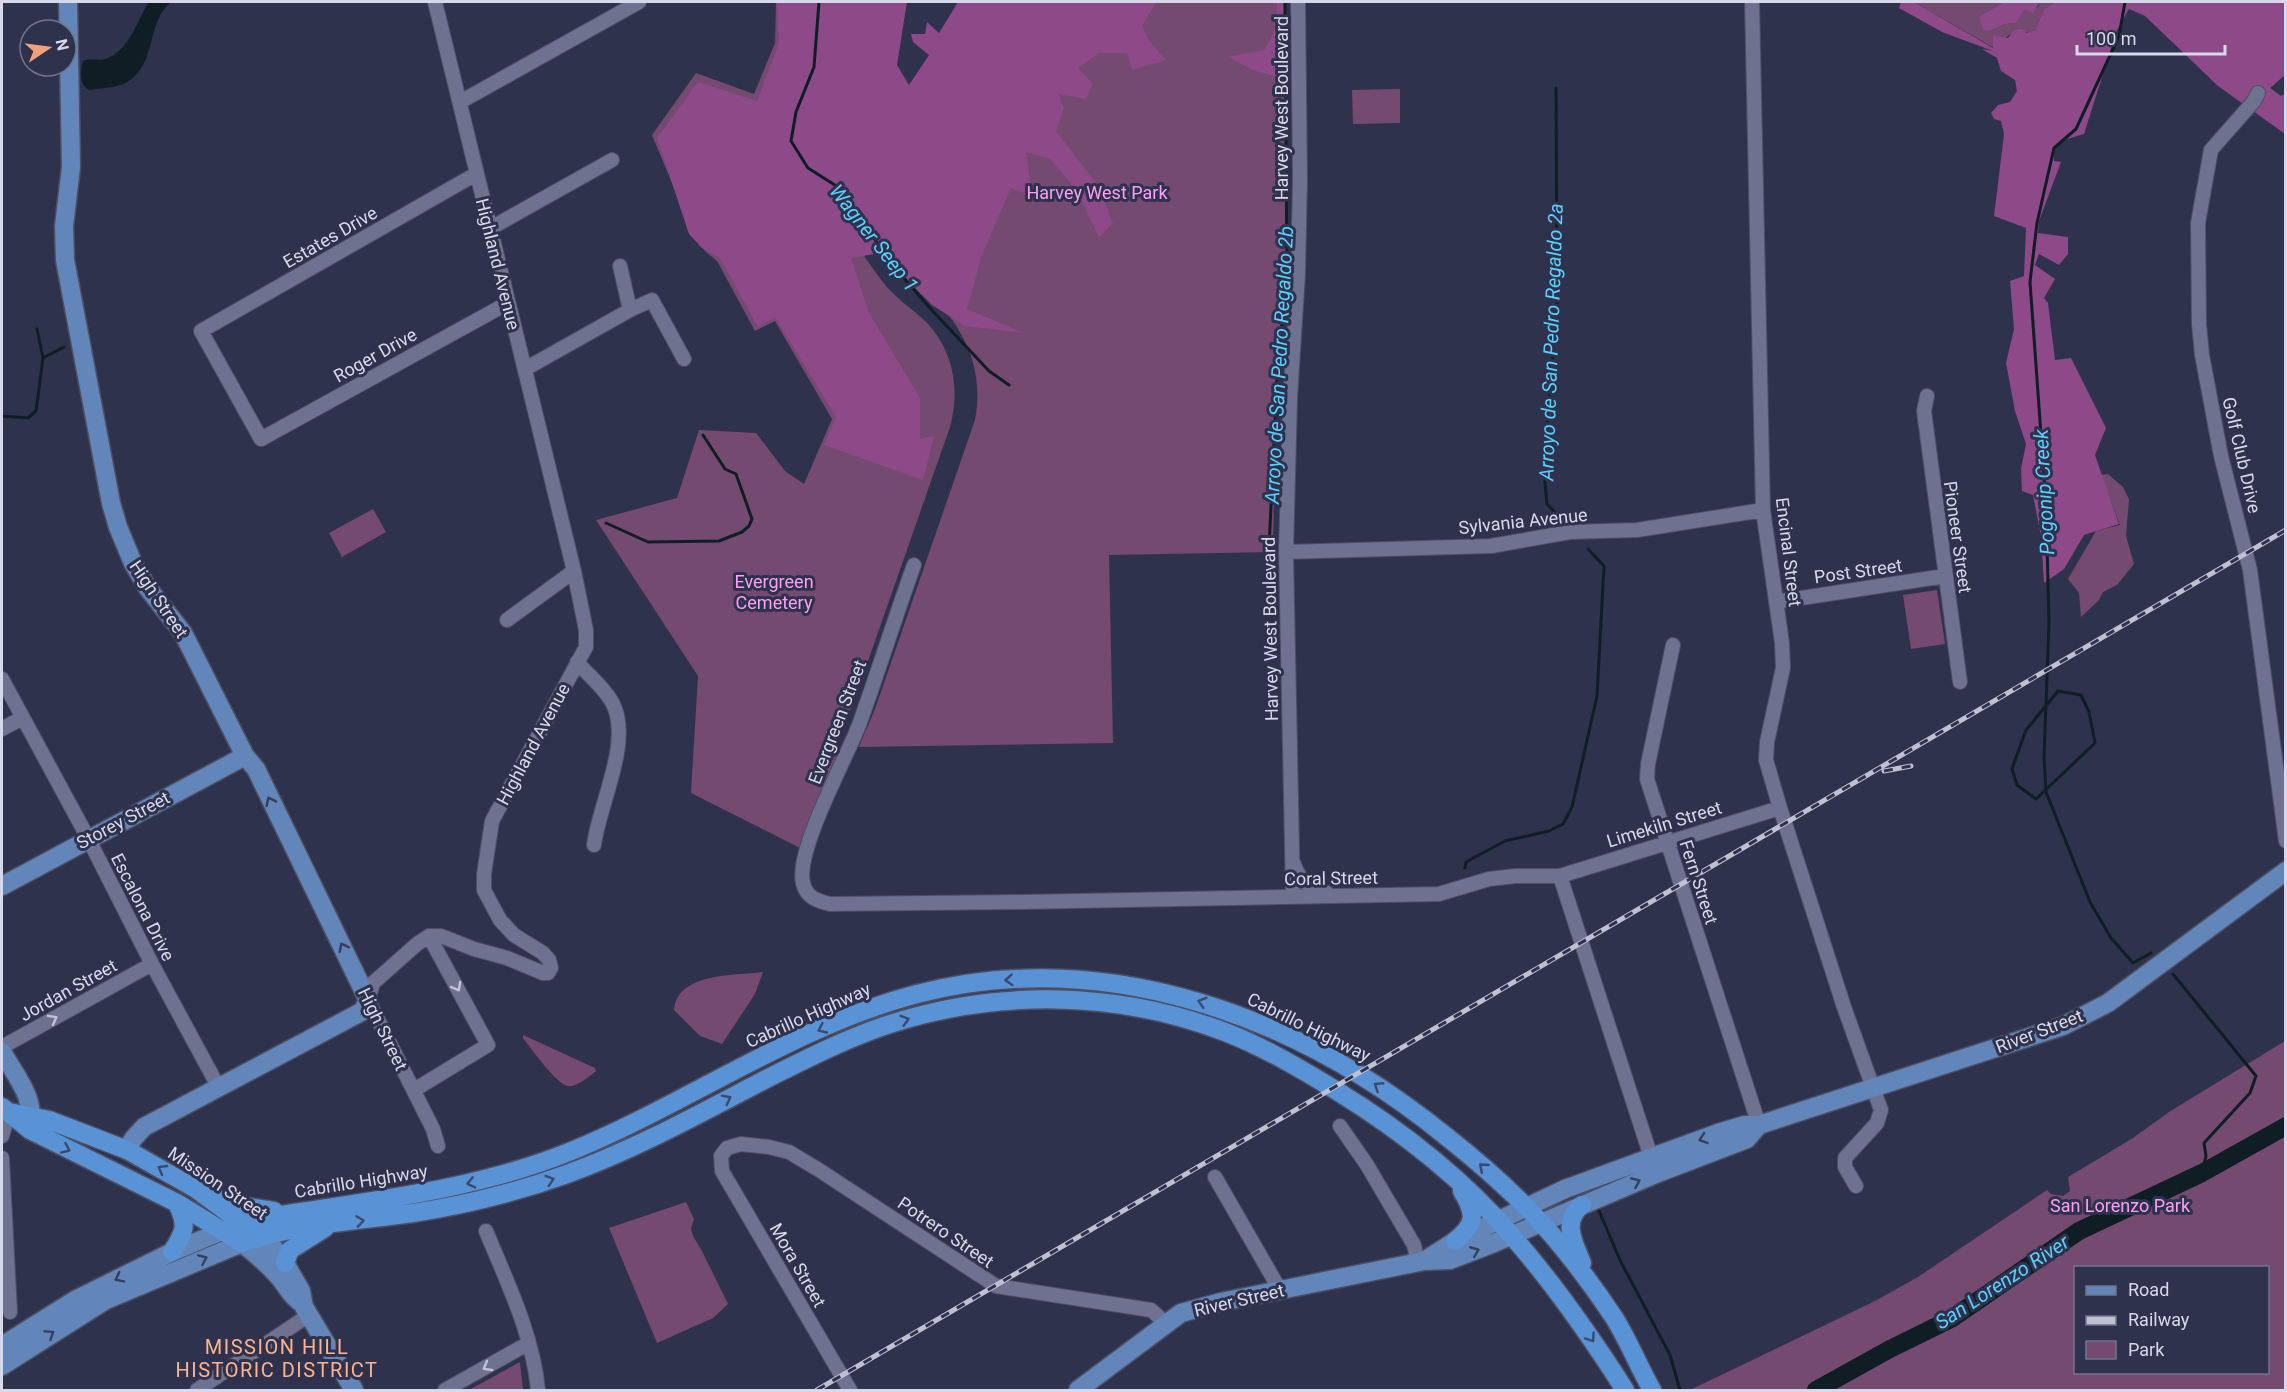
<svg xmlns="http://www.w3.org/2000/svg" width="2287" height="1392" viewBox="0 0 2287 1392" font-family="Roboto,sans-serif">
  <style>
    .green { fill: #754a71; fill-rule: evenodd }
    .forest { fill: #8d4988 }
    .water { fill: #0f1e25 }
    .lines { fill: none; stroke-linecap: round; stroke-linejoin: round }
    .stream { stroke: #0f1e25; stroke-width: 3 }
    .river { stroke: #0f1e25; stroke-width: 18 }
    .minor-casing { stroke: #4d4f65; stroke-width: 16 }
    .major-casing { stroke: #4d4f65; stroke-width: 21 }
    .highway-casing { stroke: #4d4f65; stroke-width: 21 }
    .minor { stroke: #6e7290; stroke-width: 14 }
    .major { stroke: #6285ba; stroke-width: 18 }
    .highway { stroke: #5a92d6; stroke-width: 18 }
    .rail-casing { stroke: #bec0d3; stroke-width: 5 }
    .rail { stroke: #2f324c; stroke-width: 3; stroke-dasharray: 9; stroke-linecap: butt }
    .oneway { stroke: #373e5c }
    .oneway2 { stroke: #3a4a6e }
    .oneway3 { stroke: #c2c4d8 }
    .labels { text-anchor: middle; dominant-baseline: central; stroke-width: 6; stroke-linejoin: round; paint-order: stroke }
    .street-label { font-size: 18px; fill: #d7d9ea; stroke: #2f324c }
    .park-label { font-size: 18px; fill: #fd9ff5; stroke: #2f324c }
    .water-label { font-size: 20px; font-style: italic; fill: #5ccfff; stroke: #2f324c }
    .neighbourhood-label { font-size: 20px; letter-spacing: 1.5px; fill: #feb391; stroke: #2f324c }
  </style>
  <rect width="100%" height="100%" fill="#2f324c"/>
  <path class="green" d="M776,2H866L910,119L961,2H1285L1287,265L1275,432L1273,552L1109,555L1113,743L859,747L875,709L975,420C990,339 933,297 883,244L864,256C871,266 878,276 886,286C898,300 914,310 927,323C954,352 960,390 950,427L854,701L834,747H848L804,850L691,793L698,676L596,520L677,498L699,430L756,433L785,471L804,484L832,419L775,321L755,331L717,261L706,252L688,231L680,202L652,135L696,73L754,94L775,43Z
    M1914,2H2004L1979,16L1987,32L2006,24L2016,23L2025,10L2038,7L2040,2H2055L2044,9L2035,30L2025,33L2022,28C2011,31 2003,41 1994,48Z
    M1400,89V123L1353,124L1352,90Z
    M2108,474L2123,487L2129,499L2126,536L2134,564L2117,585L2103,592L2099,600L2081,617L2079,593L2068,579L2096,531L2120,525L2101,475Z
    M373,509L386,532L342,557L329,533Z
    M1937,590L1945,644L1911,649L1903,595Z
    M763,972L755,994L722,1044L700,1036L674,1010C678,972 734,976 763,972Z
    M523,1035L595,1068L596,1071C590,1076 576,1088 568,1086C556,1084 531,1048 523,1038Z
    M2285,1041V1390H1690L1875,1301L1918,1277L2047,1190L2051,1194L2063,1196L2070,1191L2068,1177L2133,1138L2169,1112ZM2076,1268H2268V1372H2076Z
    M686,1202L694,1219L691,1229L693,1236L702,1251L728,1304L713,1318L657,1343L609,1228Z
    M520,1362L523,1390H468H469Z"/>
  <path class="forest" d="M777,2H907L897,65L909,85L929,55L913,42L911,34H925L927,22L939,33L958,2H1156L1142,26L1150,42L1166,60L1132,70L1127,53H1099L1078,68L1093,84L1086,99L1058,94L1064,108L1056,131L1098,186L1113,223L1099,237L1075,188L1050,159L1026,152L1032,196L1011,188L982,255L967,309L1024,333L965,326L932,305L880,253L851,258L869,313L920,398V439L934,436L923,480L824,445L836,417L775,317L758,327L720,258L702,248L689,234L657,138L698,82L757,101L779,43Z
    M1277,2H1283V78L1255,71L1228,57L1264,50C1275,33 1278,22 1277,2Z
    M1901,2H1914L1993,48V35L2008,38L2013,31L2022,28L2026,33L2035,30L2044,9L2055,2H2285V75L2270,88L2281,96L2285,94V134L2218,86L2145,16L2129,9L2117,30L2084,134L2061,141L2053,149L2054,161L2061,162L2039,221L2038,233L2068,237V254L2059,265L2039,254L2035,265L2055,279L2044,298L2048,303L2055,360L2071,358L2106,428L2095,455L2119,524L2084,535L2064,569L2044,583L2041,536L2033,495L2022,491L2021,469L2026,444L2015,411L2006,363L2014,329L2010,281L2024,276L2026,228L1994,216L2004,134L2001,121L1994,119L1991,113L1998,105L2010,102L2017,91L2015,80L2001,71L1997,58L1982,49L1993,51L1942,32L1899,8Z
    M2004,2H2040L2033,13L2025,10L2016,23L2006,24L1987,32L1982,27L1979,16Z"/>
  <path class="water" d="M149,2H171C146,22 157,65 127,82C117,88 101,88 90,90C79,87 80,70 83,61C90,58 99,61 106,59C130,50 137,20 149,2Z"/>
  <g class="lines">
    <path class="stream" d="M819,2L814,67L796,112L791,141L808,168L838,187L892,264L929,307L989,371L1009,385
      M2125,2L2119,36L2076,129L2054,148L2037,223L2030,282L2046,504L2049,622L2044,758L2046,792L2090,902L2111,938L2133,963L2151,953
      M1556,88L1557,301L1544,471L1547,504L1560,518
      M37,329L43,358
      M2,416L28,418L36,411L43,358L64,347
      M606,523L648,542L719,541L742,532L749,526L752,519L736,474L725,469L703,435
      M1269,548L1278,358L1287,281L1285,2
      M2058,691L2081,695L2089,712L2095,743L2036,799L2017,785L2012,769L2026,730Z
      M1465,868L1466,862L1505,841L1549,831L1563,824L1572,807L1597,696L1604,566L1588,549
      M2173,974L2256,1076L2250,1093L2204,1143L2206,1156L2202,1173
      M1597,1206L1620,1260L1670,1355L1680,1390"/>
    <path class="river" d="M1816,1390L1890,1349L1951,1319L2079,1231L2202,1173L2286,1126"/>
    <g class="minor-casing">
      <path id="minor" d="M435,2L574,571L586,630V647L492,821L484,874V890L500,920L514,935L543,953L549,960L551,968L548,973H543L507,958L474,949L441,936H429L417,944L373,983L368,1000L433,1129L438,1146
        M1752,2L1763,510L1782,643L1783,668L1767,742L1766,760L1780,808L1844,1007L1881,1110L1877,1123L1845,1158V1167L1856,1186
        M2258,93L2254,101L2211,150L2198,223L2199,324L2202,355L2221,456L2250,570L2286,841
        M460,102L639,2
        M476,174L201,331L261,439L508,303
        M489,229L612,160
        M620,266L630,310L652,300L684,359
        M525,369L630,310
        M1927,396L1924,411L1960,682
        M1286,552L1491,546L1570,532L1637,530L1763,510
        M914,565C895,618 878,672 859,725C846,759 795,851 803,883C806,897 817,901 830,904L1022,902L1439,894L1489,879L1515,876H1560L1780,808
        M1776,602L1945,576
        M507,620L574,571
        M1673,645L1648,764L1647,779L1759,1125
        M577,662C589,676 605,688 613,704C632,743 599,804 594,845
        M2,679L88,838L152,964L219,1088
        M2,729L22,718
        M1294,864C1300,883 1310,886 1327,893
        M1560,876L1651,1157
        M1293,897L1286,552L1290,398L1298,274L1300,179L1298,2
        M2,1047L152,964
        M414,1090L488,1045L429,936
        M1340,1126L1367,1165L1414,1245L1418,1263
        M2,1136L9,1112
        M2,1158L10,1312
        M1215,1177L1280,1290
        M486,1231C507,1282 533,1335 538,1390
        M197,1390L309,1315
        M445,1390L529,1343
        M850,1390L722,1171L721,1156L727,1148L741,1144L769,1147L789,1152L819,1170L996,1286L1151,1310L1166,1323"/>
    </g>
    <g class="major-casing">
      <path id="major" d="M68,2L71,167L64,226L65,260L111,503L118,527L133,563L147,587L183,633L245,756L256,769L368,1000L363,1011L144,1127L133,1139L127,1150
        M2,886L245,756
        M2,1052C17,1078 36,1098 30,1130
        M260,1236L273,1247L285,1263L301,1291L304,1307L354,1390
        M1424,1261L1455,1241L1565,1189L1718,1133L1745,1125H1759L2063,1026L2108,1003L2286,871
        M2,1346L75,1300L172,1252L234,1226
        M2,1366L106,1300L242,1243C254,1253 267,1263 278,1276C287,1286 291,1297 303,1304
        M1078,1390L1181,1313L1221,1302L1424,1261L1450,1260L1494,1243L1658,1173L1747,1139L1759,1125"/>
    </g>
    <g class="highway-casing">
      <path id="highway" d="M2,1107L30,1130L177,1203L242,1243C296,1224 356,1221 413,1213C465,1205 517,1192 567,1174C639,1148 706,1110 774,1075C812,1056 850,1037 890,1024C998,989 1118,991 1225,1032C1264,1047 1301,1069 1337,1091C1402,1131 1463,1179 1513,1237C1555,1285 1591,1337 1625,1390
        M9,1112L49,1120L127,1150L196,1189L250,1229
        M214,1197L230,1204L274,1211
        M1582,1205C1561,1221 1574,1243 1582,1263
        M241,1223L262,1218C367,1201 475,1191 574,1150C690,1102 795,1026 917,994C1107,945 1300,1017 1447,1137C1485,1167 1521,1199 1553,1236C1575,1262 1596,1290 1615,1319C1629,1342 1639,1367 1652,1390
        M1455,1241C1476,1224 1476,1214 1462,1191
        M172,1252C185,1231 188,1226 177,1203
        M285,1263L290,1250L325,1228"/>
    </g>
    <use href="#minor" class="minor"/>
    <use href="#major" class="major"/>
    <use href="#highway" class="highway"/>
    <g class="rail-casing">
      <path id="rail" d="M1884,771L1911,766
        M817,1390L2286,530"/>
    </g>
    <use href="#rail" class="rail"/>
  </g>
  <defs><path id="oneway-chevron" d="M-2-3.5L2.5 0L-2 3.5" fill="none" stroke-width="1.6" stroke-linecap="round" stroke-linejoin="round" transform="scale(1.5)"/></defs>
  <g class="oneway">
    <use href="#oneway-chevron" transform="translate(270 801) rotate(-116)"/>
    <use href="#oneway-chevron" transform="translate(343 947) rotate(-117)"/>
    <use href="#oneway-chevron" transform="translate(1703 1139) rotate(161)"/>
    <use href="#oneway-chevron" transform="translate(1636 1182) rotate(-24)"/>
    <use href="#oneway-chevron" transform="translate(1475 1251) rotate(-22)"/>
    <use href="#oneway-chevron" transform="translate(203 1259) rotate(-23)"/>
    <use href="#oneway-chevron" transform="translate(119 1278) rotate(153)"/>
    <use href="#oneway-chevron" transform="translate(50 1334) rotate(-34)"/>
  </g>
  <g class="oneway2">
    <use href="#oneway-chevron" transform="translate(1009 980) rotate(176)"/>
    <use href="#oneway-chevron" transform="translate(1202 1002) rotate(-163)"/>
    <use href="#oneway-chevron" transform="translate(905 1020) rotate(-16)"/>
    <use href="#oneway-chevron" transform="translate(822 1029) rotate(155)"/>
    <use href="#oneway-chevron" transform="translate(1378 1086) rotate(-147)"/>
    <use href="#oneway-chevron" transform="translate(727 1099) rotate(-27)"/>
    <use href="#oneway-chevron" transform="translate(66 1149) rotate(24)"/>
    <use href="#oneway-chevron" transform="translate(1483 1167) rotate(-139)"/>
    <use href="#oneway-chevron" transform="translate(162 1169) rotate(-150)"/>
    <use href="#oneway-chevron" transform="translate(550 1180) rotate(-18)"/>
    <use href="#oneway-chevron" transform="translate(471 1183) rotate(167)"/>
    <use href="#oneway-chevron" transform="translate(360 1221) rotate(-8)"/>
    <use href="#oneway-chevron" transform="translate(1591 1338) rotate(56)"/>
  </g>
  <g class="oneway3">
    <use href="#oneway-chevron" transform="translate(457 987) rotate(61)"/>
    <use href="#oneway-chevron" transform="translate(53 1019) rotate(-29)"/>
    <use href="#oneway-chevron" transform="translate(487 1367) rotate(150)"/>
  </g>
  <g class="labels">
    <g class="street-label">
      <text transform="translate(1281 108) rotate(-90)">Harvey West Boulevard</text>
      <text transform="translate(330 237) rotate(-30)">Estates Drive</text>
      <text transform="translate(498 264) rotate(76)">Highland Avenue</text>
      <text transform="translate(375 355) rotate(-29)">Roger Drive</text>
      <text transform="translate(2242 455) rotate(77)">Golf Club Drive</text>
      <text transform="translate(1523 521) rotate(-6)">Sylvania Avenue</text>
      <text transform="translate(1958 537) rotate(82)">Pioneer Street</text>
      <text transform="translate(1789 552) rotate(83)">Encinal Street</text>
      <text transform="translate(1858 571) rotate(-8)">Post Street</text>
      <text transform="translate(159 599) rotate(56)">High Street</text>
      <text transform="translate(1270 629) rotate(-91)">Harvey West Boulevard</text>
      <text transform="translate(837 722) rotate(-69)">Evergreen Street</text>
      <text transform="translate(533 744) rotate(-62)">Highland Avenue</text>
      <text transform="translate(123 820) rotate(-28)">Storey Street</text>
      <text transform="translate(1664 824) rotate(-17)">Limekiln Street</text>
      <text transform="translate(1331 878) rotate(-1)">Coral Street</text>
      <text transform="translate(1699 882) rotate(72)">Fern Street</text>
      <text transform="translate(143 907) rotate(63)">Escalona Drive</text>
      <text transform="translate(68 990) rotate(-29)">Jordan Street</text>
      <text transform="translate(808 1015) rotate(-24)">Cabrillo Highway</text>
      <text transform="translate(1309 1027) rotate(26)">Cabrillo Highway</text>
      <text transform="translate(383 1029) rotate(64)">High Street</text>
      <text transform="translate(2039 1031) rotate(-21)">River Street</text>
      <text transform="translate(361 1181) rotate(-9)">Cabrillo Highway</text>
      <text transform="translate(218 1183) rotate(34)">Mission Street</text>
      <text transform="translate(946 1232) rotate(34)">Potrero Street</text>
      <text transform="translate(798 1265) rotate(60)">Mora Street</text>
      <text transform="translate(1239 1300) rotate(-13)">River Street</text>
    </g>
    <g class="park-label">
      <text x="1097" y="192">Harvey West Park</text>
      <text x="774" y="581">Evergreen<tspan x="774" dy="21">Cemetery</tspan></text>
      <text x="2120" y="1205">San Lorenzo Park</text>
    </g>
    <g class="water-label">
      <text transform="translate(874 238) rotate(52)">Wagner Seep 1</text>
      <text transform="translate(1551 342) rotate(-88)">Arroyo de San Pedro Regaldo 2a</text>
      <text transform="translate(1279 365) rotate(-87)">Arroyo de San Pedro Regaldo 2b</text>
      <text transform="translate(2044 492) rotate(-93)">Pogonip Creek</text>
      <text transform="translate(2002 1282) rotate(-33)">San Lorenzo River</text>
    </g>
    <g class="neighbourhood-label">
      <text x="277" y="1347">MISSION HILL<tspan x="277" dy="23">HISTORIC DISTRICT</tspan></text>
    </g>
  </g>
  <rect width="2287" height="1392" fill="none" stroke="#d7d9ea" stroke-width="6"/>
  <rect x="2074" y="1266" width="195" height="108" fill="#2f324c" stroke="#72758b" stroke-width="1.5"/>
  <rect x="2086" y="1286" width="30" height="9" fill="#6285ba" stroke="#72758b" stroke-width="1.5"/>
  <text x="2128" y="1296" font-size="18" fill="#d7d9ea">Road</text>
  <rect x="2086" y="1316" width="30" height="9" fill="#bec0d3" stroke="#72758b" stroke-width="1.5"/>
  <text x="2128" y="1326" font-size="18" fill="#d7d9ea">Railway</text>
  <rect x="2086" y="1341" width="30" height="18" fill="#754a71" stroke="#72758b" stroke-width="1.5"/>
  <text x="2128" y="1356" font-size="18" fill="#d7d9ea">Park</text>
  <g transform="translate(48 48) rotate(77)"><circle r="28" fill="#2f324c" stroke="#72758b" stroke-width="1.5"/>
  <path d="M0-4.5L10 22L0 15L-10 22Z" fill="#f1a17c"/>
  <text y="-9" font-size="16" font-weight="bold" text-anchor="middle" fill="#d7d9ea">N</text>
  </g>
  <path d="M2077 45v9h148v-9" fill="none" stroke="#d7d9ea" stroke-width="3"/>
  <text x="2086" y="45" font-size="18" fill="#d7d9ea" stroke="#2f324c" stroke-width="4.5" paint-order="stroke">100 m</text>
</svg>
